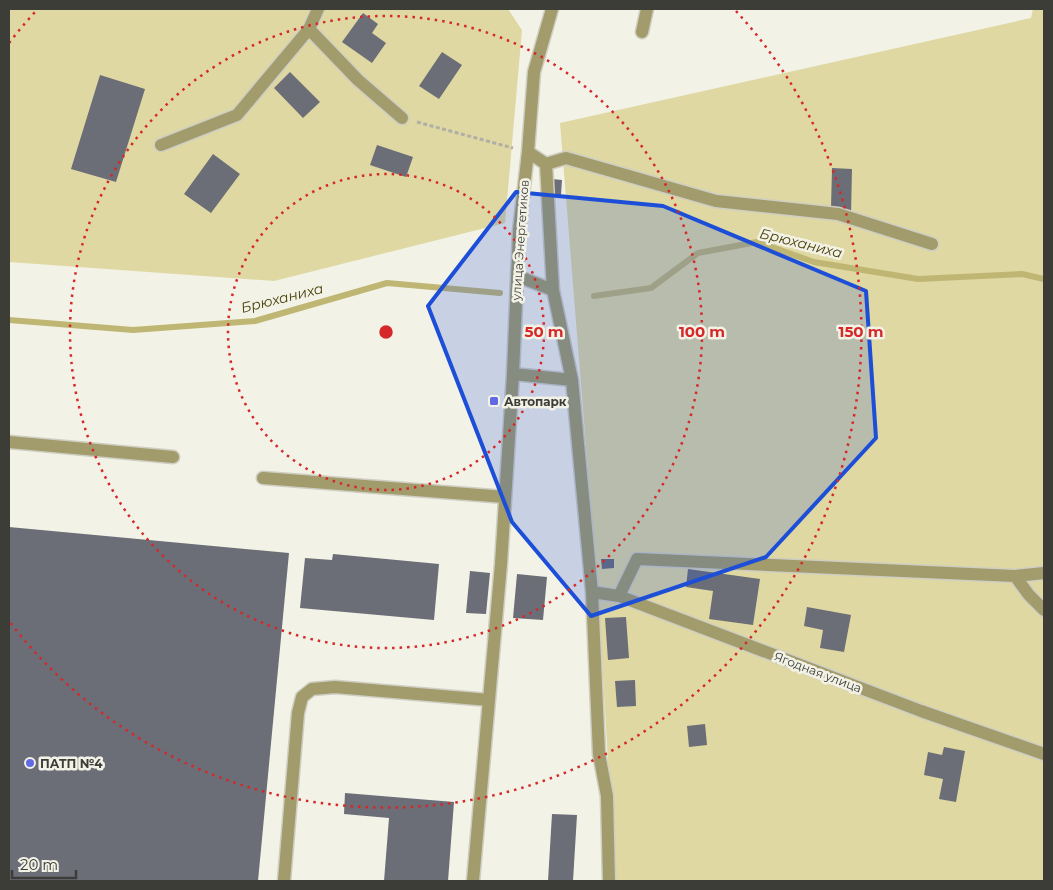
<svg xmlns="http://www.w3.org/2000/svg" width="1053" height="890" viewBox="0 0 1053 890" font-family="Montserrat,sans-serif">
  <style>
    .green { fill: #dfd8a2 }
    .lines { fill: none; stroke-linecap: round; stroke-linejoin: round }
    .stream { stroke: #bfb673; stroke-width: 6 }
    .building { fill: #6b6d77 }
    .minor-casing { stroke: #cfcec3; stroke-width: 15 }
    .path { stroke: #b0afa6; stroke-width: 3; stroke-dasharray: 4 2.5; stroke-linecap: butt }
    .minor { stroke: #a29b6b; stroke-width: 12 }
    .marked { fill: #1d4ed8; fill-opacity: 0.2; stroke: #1d4ed8; stroke-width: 4; stroke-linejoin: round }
    .ring { fill: none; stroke: #d62828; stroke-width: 2.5; stroke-dasharray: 2.5 5 }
    .poi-dot { fill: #616ae2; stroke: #f3f2e6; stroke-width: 2 }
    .labels { text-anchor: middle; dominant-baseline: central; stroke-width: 5; stroke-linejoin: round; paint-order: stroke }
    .street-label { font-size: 12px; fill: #3d3d38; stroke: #f3f2e6 }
    .poi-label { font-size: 12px; font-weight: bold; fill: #3d3d38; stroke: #f3f2e6; text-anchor: start }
    .water-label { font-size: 14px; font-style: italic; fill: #48410a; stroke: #f3f2e6 }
    .centre { fill: #d62828; stroke: #f3f2e6; stroke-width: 2.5 }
    .ring-label { font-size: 15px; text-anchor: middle; font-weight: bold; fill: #d62828; stroke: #f3f2e6; stroke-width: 5; stroke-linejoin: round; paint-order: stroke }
  </style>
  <rect width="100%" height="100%" fill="#f3f2e6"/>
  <path class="green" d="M9,9H508L522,30L505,223L274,281L9,262Z
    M1033,9H1044V881H615L599,608L560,123L1031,18Z"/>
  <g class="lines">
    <path class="stream" d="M594,296L651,288L698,253L757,242L814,262L918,279L1022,274L1044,279
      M9,320L133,330L255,321L387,283L500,293"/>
  </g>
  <path class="building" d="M363,13L378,24L372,33L386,43L372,63L342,42Z
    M442,52L462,65L439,99L419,86Z
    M290,72L320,102L303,118L274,88Z
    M100,75L145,89L116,182L71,169Z
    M377,145L413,157L406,177L370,165Z
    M213,154L240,174L211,213L184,194Z
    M832,168L852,169L851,214L831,208Z
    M552,179L562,180L561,195L552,194Z
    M9,527L289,553L258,881H9Z
    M333,554L439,564L434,620L300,608L305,558L332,560Z
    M601,559H614V568L602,569Z
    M688,569L760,579L753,625L709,619L713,591L686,587Z
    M470,571L490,573L486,614L466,613Z
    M517,574L547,577L543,620L513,618Z
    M807,607L851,615L844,652L820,648L823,630L804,626Z
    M626,617L629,658L608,660L605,618Z
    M635,680L636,706L617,707L615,681Z
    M705,724L707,745L689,747L687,726Z
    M944,747L965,751L956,802L939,799L943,779L924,775L928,752L942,755Z
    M345,793L454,802L448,881H384L389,818L344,814Z
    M552,814L577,815L573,881H548Z"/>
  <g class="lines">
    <g class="minor-casing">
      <path id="minor" d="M309,29L358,80L402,118
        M642,32L647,9
        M161,145L237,115L309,29L318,9
        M528,152L546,164L566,158L716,201L838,214L932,244
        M546,164L553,290
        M517,276L553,290L572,380L592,592L599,754L607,796L609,881
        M513,374L572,380
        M9,442L173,457
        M263,478L505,497
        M1015,576L1029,595L1044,610
        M592,592L619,596L921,711L1044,754
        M619,596L637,559L1015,576L1044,573
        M284,881L298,713L302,697L312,689L335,687L489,700
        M473,881L501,564L513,374L519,231L528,152L534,72L552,9"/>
    </g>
    <path class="path" d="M417,122L513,148"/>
    <use href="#minor" class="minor"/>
  </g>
  <path class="marked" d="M516,192L663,206L866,291L876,438L766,557L591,616L512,522L428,306Z"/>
  <g class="ring">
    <circle cx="386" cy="332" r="158"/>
    <circle cx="386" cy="332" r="316"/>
    <path d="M9 43A475 475 0 0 1 36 11M736 11A475 475 0 1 1 9 621"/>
  </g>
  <g class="poi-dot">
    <rect x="489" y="396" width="10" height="10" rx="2.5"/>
    <circle cx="30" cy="763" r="5"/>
  </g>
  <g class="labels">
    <g class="street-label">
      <text transform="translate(520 240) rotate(-86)">улица Энергетиков</text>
      <text transform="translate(818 672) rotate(21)">Ягодная улица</text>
    </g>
    <g class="poi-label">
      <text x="504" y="401">Автопарк</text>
      <text x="40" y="763">ПАТП №4</text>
    </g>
    <g class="water-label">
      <text transform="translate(801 243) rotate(14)">Брюханиха</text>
      <text transform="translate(282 298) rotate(-14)">Брюханиха</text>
    </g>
  </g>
  <circle cx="386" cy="332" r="8" class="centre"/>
  <g class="ring-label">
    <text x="544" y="337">50 m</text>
    <text x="702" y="337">100 m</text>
    <text x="861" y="337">150 m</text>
  </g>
  <rect width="1053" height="890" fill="none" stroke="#3d3d38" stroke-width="20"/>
  <path d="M12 870v8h64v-8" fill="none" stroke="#3d3d38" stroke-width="2.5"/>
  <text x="20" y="870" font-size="15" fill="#3d3d38" stroke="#f3f2e6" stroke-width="4" paint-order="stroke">20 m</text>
</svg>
